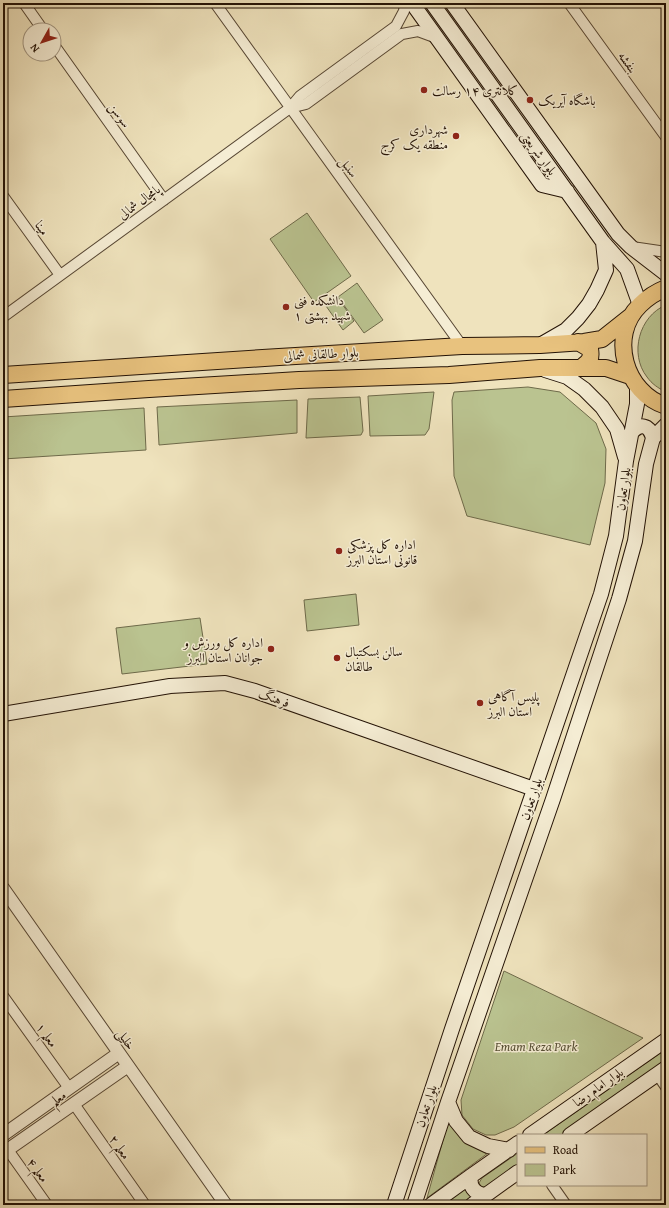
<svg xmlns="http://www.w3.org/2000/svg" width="669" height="1208" viewBox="0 0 669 1208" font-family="'Gentium Book Plus',Amiri,serif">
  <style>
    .green { fill: #bac390; stroke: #6e6a4a }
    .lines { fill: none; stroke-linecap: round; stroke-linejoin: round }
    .minor-casing { stroke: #564633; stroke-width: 12 }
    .tertiary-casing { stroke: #564633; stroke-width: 14 }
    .secondary-casing { stroke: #231205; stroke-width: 16 }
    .primary-casing { stroke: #231205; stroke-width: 18 }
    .minor { stroke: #f5edd4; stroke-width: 10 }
    .tertiary { stroke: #f5edd4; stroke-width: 12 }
    .secondary { stroke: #f5edd4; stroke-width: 14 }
    .primary { stroke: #e8c27e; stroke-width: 16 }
    .poi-dot { fill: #8f2418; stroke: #f5edd4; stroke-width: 1.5 }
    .labels { text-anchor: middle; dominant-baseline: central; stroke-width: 3; stroke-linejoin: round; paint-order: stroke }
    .street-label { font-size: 13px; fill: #231205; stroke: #f5edd4 }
    .poi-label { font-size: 13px; fill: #231205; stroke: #f5edd4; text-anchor: start }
    .park-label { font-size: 13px; font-style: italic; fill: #585036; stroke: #f5edd4 }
  </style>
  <rect width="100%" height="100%" fill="#efe3bd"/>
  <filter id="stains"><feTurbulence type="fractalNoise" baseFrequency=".005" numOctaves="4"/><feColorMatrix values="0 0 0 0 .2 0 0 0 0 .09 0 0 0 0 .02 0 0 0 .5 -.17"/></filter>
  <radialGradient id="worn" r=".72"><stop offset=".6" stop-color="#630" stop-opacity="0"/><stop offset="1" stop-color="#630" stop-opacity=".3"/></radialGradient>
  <path class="green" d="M307,213L351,276L314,302L270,239Z
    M357,283L383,320L364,333L338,297Z
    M338,298L354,321L343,330L326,306Z
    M666,305V392C658,388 652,384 647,377C629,354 639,316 666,305Z
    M528,387L560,392L596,423L606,449L605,483L590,545L467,516L454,476L452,400L454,392Z
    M434,392L429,429L425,435L370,436L368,396Z
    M360,397L363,431L361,435L306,438L308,399Z
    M297,400V433L159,445L157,407Z
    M144,408L146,450L3,459V417Z
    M356,594L359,625L307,631L304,600Z
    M200,618L207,664L122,674L116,628Z
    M504,971L643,1038L514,1127L495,1135H486L473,1129L462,1115L461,1100Z
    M666,1049V1061L561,1135H543Z
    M448,1122L467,1143L488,1153L427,1198Z
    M518,1153V1165C509,1171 491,1188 481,1187L479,1183L482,1178Z
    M468,1184L475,1195L464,1205H438Z"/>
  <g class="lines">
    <g class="minor-casing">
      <path id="minor" d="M24,3L43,30
        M215,3L462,346
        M569,3L666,137
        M54,45L164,200
        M290,108L306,104L402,34L418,31L437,38
        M3,196L60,275
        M632,247L666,252
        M3,317L290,108L300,96L396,26L404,11L405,3
        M3,996L69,1088
        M657,1074L666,1087
        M74,1104L145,1205
        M8,1150L47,1205
        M552,1185L566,1205"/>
    </g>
    <g class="tertiary-casing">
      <path id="tertiary" d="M3,888L226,1205
        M3,1135L119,1053
        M3,1153L128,1066"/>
    </g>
    <g class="secondary-casing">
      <path id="secondary" d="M412,3L542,185L567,191
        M432,3L603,242L627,269L640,305
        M452,3L618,234L631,247L666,274
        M540,345L566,330L578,318L589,304L597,290L606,270L603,242
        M545,370L567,377L584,389L602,407L617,429L625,457
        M631,433C640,423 649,424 653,438
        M3,714L170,686L225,683L255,691L534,789
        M448,1102L456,1121L469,1137L488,1146L509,1150
        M530,1135L666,1040
        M570,1135L666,1068
        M471,1176C469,1186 474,1193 484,1195
        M394,1205L452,1029L601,594L616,536L626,461L637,404V386
        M414,1205L448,1102L553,799L619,599L635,541L646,464L653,438L666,425
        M431,1205L471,1176L518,1143
        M472,1205L518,1172"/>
    </g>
    <g class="primary-casing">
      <path id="primary" d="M666,288C656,292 648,297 640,305C608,336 625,393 666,406
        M578,342L590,349C592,360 589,361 581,368
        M3,375L279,357L462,346L540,345L584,342L602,339L631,316
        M3,399L149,389L299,380L449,375L540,368H606L630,376"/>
    </g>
    <use href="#minor" class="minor"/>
    <use href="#tertiary" class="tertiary"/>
    <use href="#secondary" class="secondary"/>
    <use href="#primary" class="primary"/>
  </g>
  <g class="poi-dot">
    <circle cx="424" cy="90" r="4"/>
    <circle cx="530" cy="100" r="4"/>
    <circle cx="456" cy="136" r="4"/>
    <circle cx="286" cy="307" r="4"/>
    <circle cx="339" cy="551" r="4"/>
    <circle cx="271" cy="649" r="4"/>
    <circle cx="337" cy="658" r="4"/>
    <circle cx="480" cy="703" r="4"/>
  </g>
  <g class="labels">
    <g class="street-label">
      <text transform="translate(628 62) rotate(54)">بنفشه</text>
      <text transform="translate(120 115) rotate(54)">سوسن</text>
      <text transform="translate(539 153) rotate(54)">بلوار شریعتی</text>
      <text transform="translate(349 167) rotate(54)">سنبل</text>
      <text transform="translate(139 202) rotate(-36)">پامچال شمالی</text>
      <text transform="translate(42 228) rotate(54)">مینا</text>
      <text transform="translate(321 354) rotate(-3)">بلوار طالقانی شمالی</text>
      <text transform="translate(623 489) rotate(-82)">بلوار تعاون</text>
      <text transform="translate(274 698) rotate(19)">فرهنگ</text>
      <text transform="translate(531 799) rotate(-71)">بلوار تعاون</text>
      <text transform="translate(47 1035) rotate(54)">معلم ۱</text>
      <text transform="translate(126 1039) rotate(55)">خلیلی</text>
      <text transform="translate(598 1087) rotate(-35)">بلوار امام رضا</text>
      <text transform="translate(58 1098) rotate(-35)">معلم</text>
      <text transform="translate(426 1106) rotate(-72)">بلوار تعاون</text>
      <text transform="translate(120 1147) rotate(55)">معلم ۲</text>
      <text transform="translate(38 1170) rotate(54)">معلم ۴</text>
    </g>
    <g class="poi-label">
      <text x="432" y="90">کلانتری ۱۴ رسالت</text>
      <text x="538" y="100">باشگاه آیریک</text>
      <text x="448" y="129" text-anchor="end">شهرداری<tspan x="448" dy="15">منطقه یک کرج</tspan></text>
      <text x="294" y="300">دانشکده فنی<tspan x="294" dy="15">شهید بهشتی ۱</tspan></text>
      <text x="347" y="544">اداره کل پزشکی<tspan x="347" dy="15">قانونی استان البرز</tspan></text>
      <text x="263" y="642" text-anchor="end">اداره کل ورزش و<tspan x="263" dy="15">جوانان استان البرز</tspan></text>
      <text x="345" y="651">سالن بسکتبال<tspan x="345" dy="15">طالقان</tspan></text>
      <text x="488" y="696">پلیس آگاهی<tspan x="488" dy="15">استان البرز</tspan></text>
    </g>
    <g class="park-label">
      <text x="536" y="1046">Emam Reza Park</text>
    </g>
  </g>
  <rect width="669" height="1208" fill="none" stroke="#efe3bd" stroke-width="16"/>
  <rect x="4" y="4" width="661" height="1200" fill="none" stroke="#231205" stroke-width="2"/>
  <rect x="8" y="8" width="653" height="1192" fill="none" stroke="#231205"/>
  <rect x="517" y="1134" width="130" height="52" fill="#f5edd4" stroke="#a19581"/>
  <rect x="525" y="1147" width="20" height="6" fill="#e8c27e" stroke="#a19581"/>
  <text x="553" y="1154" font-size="12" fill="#231205">Road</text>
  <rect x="525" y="1164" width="20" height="12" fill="#bac390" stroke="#a19581"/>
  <text x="553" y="1174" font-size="12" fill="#231205">Park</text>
  <g transform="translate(42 42) rotate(231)"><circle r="19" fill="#f5edd4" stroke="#a19581"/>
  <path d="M0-3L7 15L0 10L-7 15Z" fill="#8f2418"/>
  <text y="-6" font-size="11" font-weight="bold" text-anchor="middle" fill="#231205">N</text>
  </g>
  <rect width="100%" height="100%" filter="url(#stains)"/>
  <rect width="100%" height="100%" fill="url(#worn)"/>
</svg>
